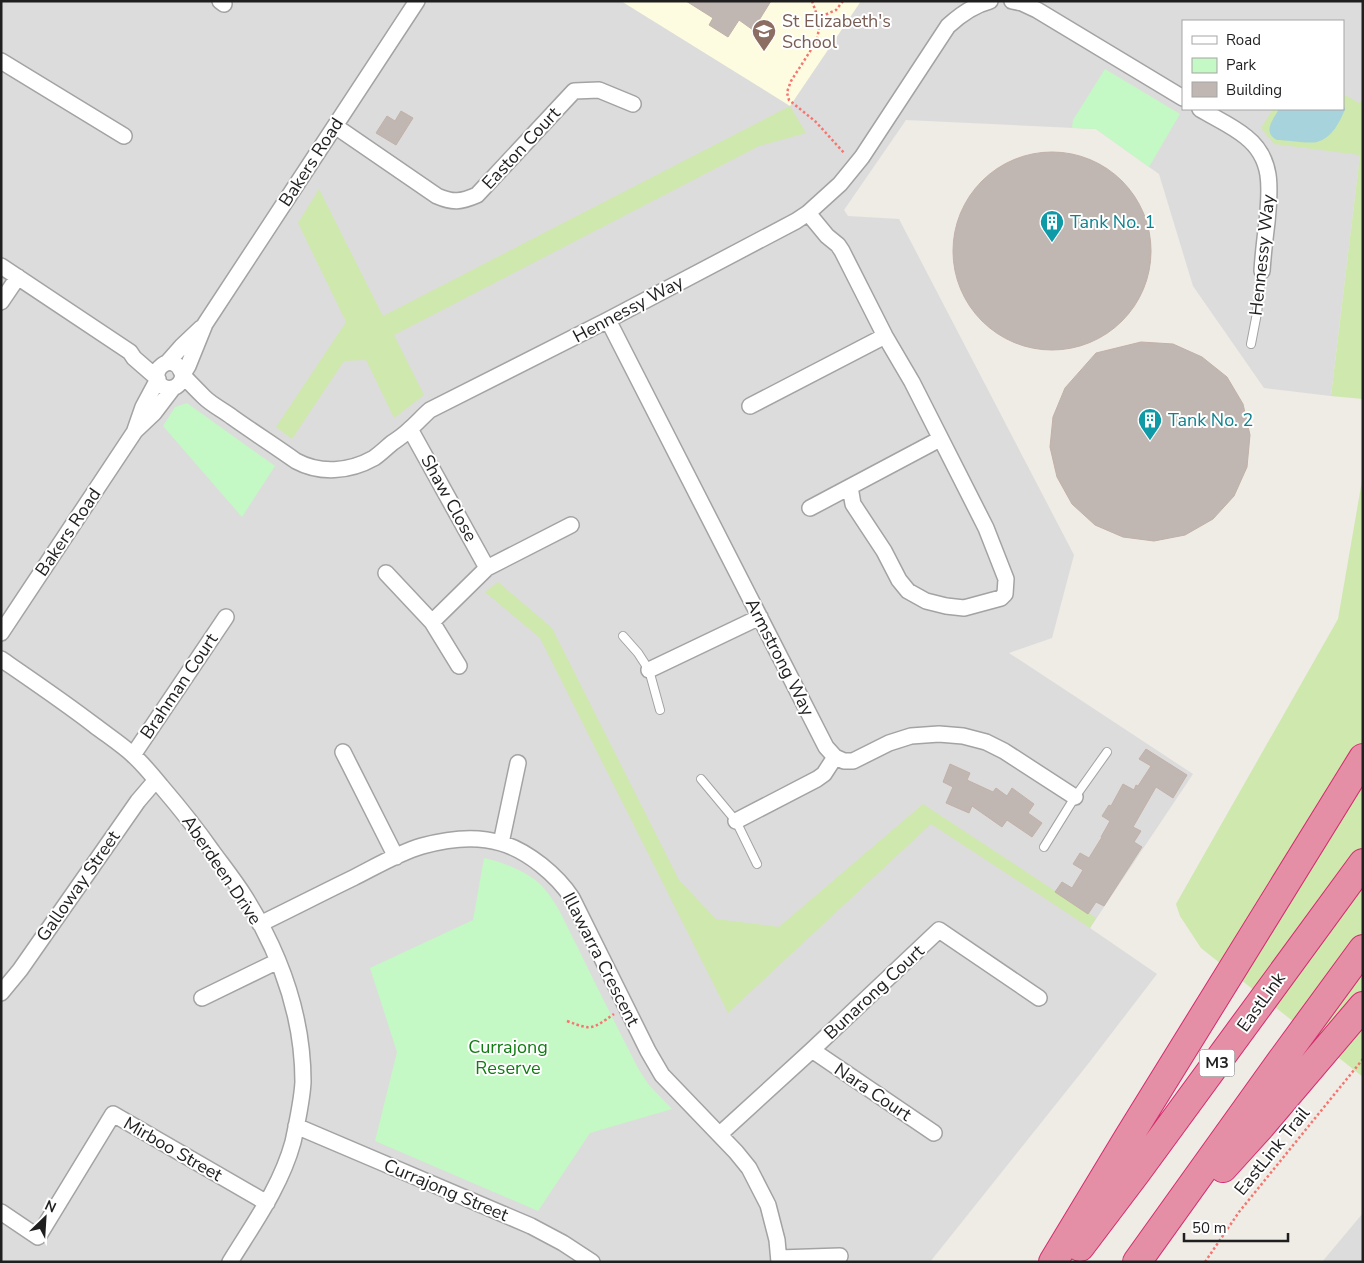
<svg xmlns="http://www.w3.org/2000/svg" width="1364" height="1263" viewBox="0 0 1364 1263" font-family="'Nunito Sans',sans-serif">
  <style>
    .residential { fill: #dddcdc; fill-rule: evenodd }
    .education { fill: #fefce0 }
    .grass { fill: #cee8ad }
    .park { fill: #c4f8c4 }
    .water { fill: #a7d3dc }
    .building { fill: #c0b7b2; stroke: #c1b1a8 }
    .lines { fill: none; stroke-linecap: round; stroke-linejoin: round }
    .service-casing { stroke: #a3a3a3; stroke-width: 10 }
    .minor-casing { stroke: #a3a3a3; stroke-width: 18 }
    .motorway-casing { stroke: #d62a70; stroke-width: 30 }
    .path { stroke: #f67570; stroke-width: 2.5; stroke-dasharray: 2.5 2.5; stroke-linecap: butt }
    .service { stroke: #fff; stroke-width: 8 }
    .minor { stroke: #fff; stroke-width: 15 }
    .motorway { stroke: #e48fa5; stroke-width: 28 }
    .labels { text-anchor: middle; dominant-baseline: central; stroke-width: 4; stroke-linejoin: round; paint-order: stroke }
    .shield { fill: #fff; stroke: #626262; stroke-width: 1 }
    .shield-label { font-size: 16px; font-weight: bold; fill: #1f1f1f }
    .education-label { font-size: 18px; fill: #785e54; stroke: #fff; text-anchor: start }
    .street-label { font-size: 18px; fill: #1f1f1f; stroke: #fff }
    .culture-label { font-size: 18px; fill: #0d838f; stroke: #fff; text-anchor: start }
    .park-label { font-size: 18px; fill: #0f7b11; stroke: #fff }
  </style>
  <rect width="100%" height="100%" fill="#efebe5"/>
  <path class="residential" d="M1,1H1363V131L1331,396L1264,388L1193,286L1159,174L1096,129L906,120L844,210L848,216L899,219L1074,555L1052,638L1009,653L1193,774L1090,928L1157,974L1088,1064L930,1262H1ZM1183,21H1343V109H1183Z
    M1363,1213V1262H1322Z"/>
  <path class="education" d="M621,1H861L790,106Z"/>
  <path class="grass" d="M1343,94L1359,103L1363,99V399L1331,396L1360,155L1274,144L1261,128L1273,109H1343Z
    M790,106L806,133L759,146L394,335L424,395L394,418L366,360L344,361L292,439L276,427L346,322L298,223L319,189L383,316Z
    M1363,475V1077L1201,948L1180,916L1176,904L1338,619Z
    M498,582L552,628L679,880L716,919L779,927L923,804L1096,918L1090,928L931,824L728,1013L540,638L485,592Z"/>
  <path class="park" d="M1105,69L1180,114L1149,167L1096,129L1072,128L1073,120Z
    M187,403L275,466L242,517L163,426L175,407Z
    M484,858C503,862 528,872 542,886C558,903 567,927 577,946C597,987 618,1029 639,1070L649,1085L672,1109L590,1133L538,1211L375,1141L397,1052L370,968L473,920Z"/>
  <path class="water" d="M1343,103L1345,109C1340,122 1332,138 1317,142C1310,144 1286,140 1277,140C1262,132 1273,120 1279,109H1343Z"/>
  <path class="building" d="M686,1H771L753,30L739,20L728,37L709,25L713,18Z
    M401,111L413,118L396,145L376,133L387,116L395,121Z
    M953 251a99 99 0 1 1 198 0a99 99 0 1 1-198 0Z
    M1141,342L1173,344L1202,357L1227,377L1243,404L1250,435L1247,467L1234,496L1213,519L1185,535L1154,541L1123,537L1095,525L1072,504L1057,477L1050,447L1053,417L1065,388L1096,353Z
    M1146,749L1187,775L1173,798L1156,787L1133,827L1141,831L1134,842L1142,847L1104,906L1096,902L1088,914L1055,892L1062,882L1072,888L1083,870L1073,864L1080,853L1089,858L1102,837H1101L1110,821L1102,816L1109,805L1111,806L1123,784L1134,790L1136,785L1138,786L1151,766L1139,759Z
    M950,764L970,773L967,780L993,792L996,788L1007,796L1012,788L1034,804L1028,813L1042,823L1032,837L1007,820L1002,827L972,806L969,813L946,803L953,787L943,782Z"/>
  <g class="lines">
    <g class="service-casing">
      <path id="service" d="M1251,344L1257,313L1262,271
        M623,636L638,653L649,670L660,710
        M701,779L736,821L757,864
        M1044,847L1075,797L1107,752"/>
    </g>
    <g class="minor-casing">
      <path id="minor" d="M220,1L224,4
        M1012,1L1022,3L1037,10L1183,98
        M1,61L124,136
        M1200,109C1215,118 1233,126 1246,137C1274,159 1270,190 1267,222C1265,238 1263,255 1262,271
        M335,126L437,196C453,203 461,202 477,195L574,91L599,90L633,104
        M808,213L827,236L838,245L842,251L885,336L912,382L986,528L1006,579L1005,594L1001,598L964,608L946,606L926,601L908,591L899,580L884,551L853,504L850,487
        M1,266L130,352L134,358L157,378
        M1,302L18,277
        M608,320L826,747L835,757L844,761H853L889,743L911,736L939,734L963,736L986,742L1004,751L1075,797
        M167,363L182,346L201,328
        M183,374C181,394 156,392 157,375C157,367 166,361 173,363C180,365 180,370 183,375C186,379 200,393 204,397C212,405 223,410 232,417C253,432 275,446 296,461C320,474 349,472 374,458C380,454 386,448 392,443C398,439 405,434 410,429C417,423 423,416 430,410L608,320L796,221L808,213L840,184L862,157L948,26C960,15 974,5 990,1
        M183,374L188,366L205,324L417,1
        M750,406L885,336
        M410,429L487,568L432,622
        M135,430L143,407L158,379
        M810,508L940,439
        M487,568L571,525
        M386,573L432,622L459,666
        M1,633L135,431L154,413L173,388
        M1,659C33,681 64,702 94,725C107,735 121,744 133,755C143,764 152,775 161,786C179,807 196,828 212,851C223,866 235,881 245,897C280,953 303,1015 303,1082C302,1101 297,1123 293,1142C281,1186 254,1223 230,1262
        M649,670L760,617
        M343,752L396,857
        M133,755L226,617
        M736,821L817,779L824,774L835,757
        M501,843L518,763
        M260,924C291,909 322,893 353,878C375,867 398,853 422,846C447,839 475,835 501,843C528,851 557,875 572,898L648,1051L662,1075L736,1152L749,1168L768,1205L777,1240L779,1262
        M1,993L20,970L138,801L156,780
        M202,998L278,961
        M812,1050L934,1133
        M296,1126L531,1226L563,1243L592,1262
        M720,1134L812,1050L939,930L1039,998
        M1,1212L38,1237L113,1114L267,1203
        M779,1258L840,1256"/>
    </g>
    <g class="motorway-casing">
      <path id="motorway" d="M1223,1168L1261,1126L1363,1006
        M1080,1247L1136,1173L1363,863
        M1053,1262L1128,1138L1363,758
        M1137,1262L1281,1061L1363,949"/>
    </g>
    <path class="path" d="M812,1L818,18
      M843,1L836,10L818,18L819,28L817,40L809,53L791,81L787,92L788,97L789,100L816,122L845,154
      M567,1021C593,1031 592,1029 614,1014
      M1205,1262L1239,1212L1363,1059"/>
    <use href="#service" class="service"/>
    <use href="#minor" class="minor"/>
    <use href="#motorway" class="motorway"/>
  </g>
  <defs>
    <g id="school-pin" transform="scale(1.25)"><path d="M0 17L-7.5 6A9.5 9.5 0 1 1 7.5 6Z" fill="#8d6e63" stroke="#fff"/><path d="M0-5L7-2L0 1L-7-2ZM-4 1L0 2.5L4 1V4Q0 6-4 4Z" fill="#fff"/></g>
    <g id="building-pin" transform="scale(1.25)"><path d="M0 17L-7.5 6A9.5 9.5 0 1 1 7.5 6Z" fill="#0f9aa8" stroke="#fff"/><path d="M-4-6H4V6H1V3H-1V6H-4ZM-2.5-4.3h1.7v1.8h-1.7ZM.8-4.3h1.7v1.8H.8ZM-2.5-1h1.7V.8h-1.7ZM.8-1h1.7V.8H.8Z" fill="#fff"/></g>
  </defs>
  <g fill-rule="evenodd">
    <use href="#school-pin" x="764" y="31"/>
    <use href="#building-pin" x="1052" y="222"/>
    <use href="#building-pin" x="1150" y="420"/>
  </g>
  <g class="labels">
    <rect class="shield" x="1199.5" y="1049.5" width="35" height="27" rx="4"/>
    <g class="shield-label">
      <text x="1217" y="1063">M3</text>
    </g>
    <g class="education-label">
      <text x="782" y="21">St Elizabeth's<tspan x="782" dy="21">School</tspan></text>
    </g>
    <g class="street-label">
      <text transform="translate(521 148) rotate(-47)">Easton Court</text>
      <text transform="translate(311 162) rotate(-57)">Bakers Road</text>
      <text transform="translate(1262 255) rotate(-84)">Hennessy Way</text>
      <text transform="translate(628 309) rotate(-28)">Hennessy Way</text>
      <text transform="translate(449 498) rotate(61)">Shaw Close</text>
      <text transform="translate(68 532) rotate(-56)">Bakers Road</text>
      <text transform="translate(780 657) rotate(63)">Armstrong Way</text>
      <text transform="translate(179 686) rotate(-56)">Brahman Court</text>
      <text transform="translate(222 870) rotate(56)">Aberdeen Drive</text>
      <text transform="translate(78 886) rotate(-55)">Galloway Street</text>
      <text transform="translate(601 959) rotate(63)">Illawarra Crescent</text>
      <text transform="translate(874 992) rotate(-43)">Bunarong Court</text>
      <text transform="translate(1261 1002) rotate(-54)">EastLink</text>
      <text transform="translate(873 1092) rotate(34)">Nara Court</text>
      <text transform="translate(173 1149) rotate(30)">Mirboo Street</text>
      <text transform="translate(1272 1151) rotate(-51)">EastLink Trail</text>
      <text transform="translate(446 1190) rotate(23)">Currajong Street</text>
    </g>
    <g class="culture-label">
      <text x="1070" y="222">Tank No. 1</text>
      <text x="1168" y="420">Tank No. 2</text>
    </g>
    <g class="park-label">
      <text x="508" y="1047">Currajong<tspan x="508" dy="21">Reserve</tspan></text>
    </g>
  </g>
  <rect width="1364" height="1263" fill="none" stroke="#1f1f1f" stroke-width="5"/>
  <rect x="1182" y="20" width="162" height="90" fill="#ffffff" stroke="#a5a5a5"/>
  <rect x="1192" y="36" width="25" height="8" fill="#ffffff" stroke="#a5a5a5"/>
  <text x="1226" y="45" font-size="15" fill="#1f1f1f">Road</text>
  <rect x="1192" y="58" width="25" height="15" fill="#c4f8c4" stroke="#a5a5a5"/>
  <text x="1226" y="70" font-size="15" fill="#1f1f1f">Park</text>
  <rect x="1192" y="82" width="25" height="15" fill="#c0b7b2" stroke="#a5a5a5"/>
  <text x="1226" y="95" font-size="15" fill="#1f1f1f">Building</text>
  <g transform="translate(45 1218) rotate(25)" stroke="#ffffff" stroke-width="4" paint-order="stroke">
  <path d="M0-4L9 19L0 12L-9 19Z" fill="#1f1f1f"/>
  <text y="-8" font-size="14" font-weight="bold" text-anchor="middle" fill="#1f1f1f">N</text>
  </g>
  <path d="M1184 1233v8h104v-8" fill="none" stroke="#1f1f1f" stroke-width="2.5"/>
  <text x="1192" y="1233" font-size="15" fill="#1f1f1f" stroke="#ffffff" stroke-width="4" paint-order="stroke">50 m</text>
</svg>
